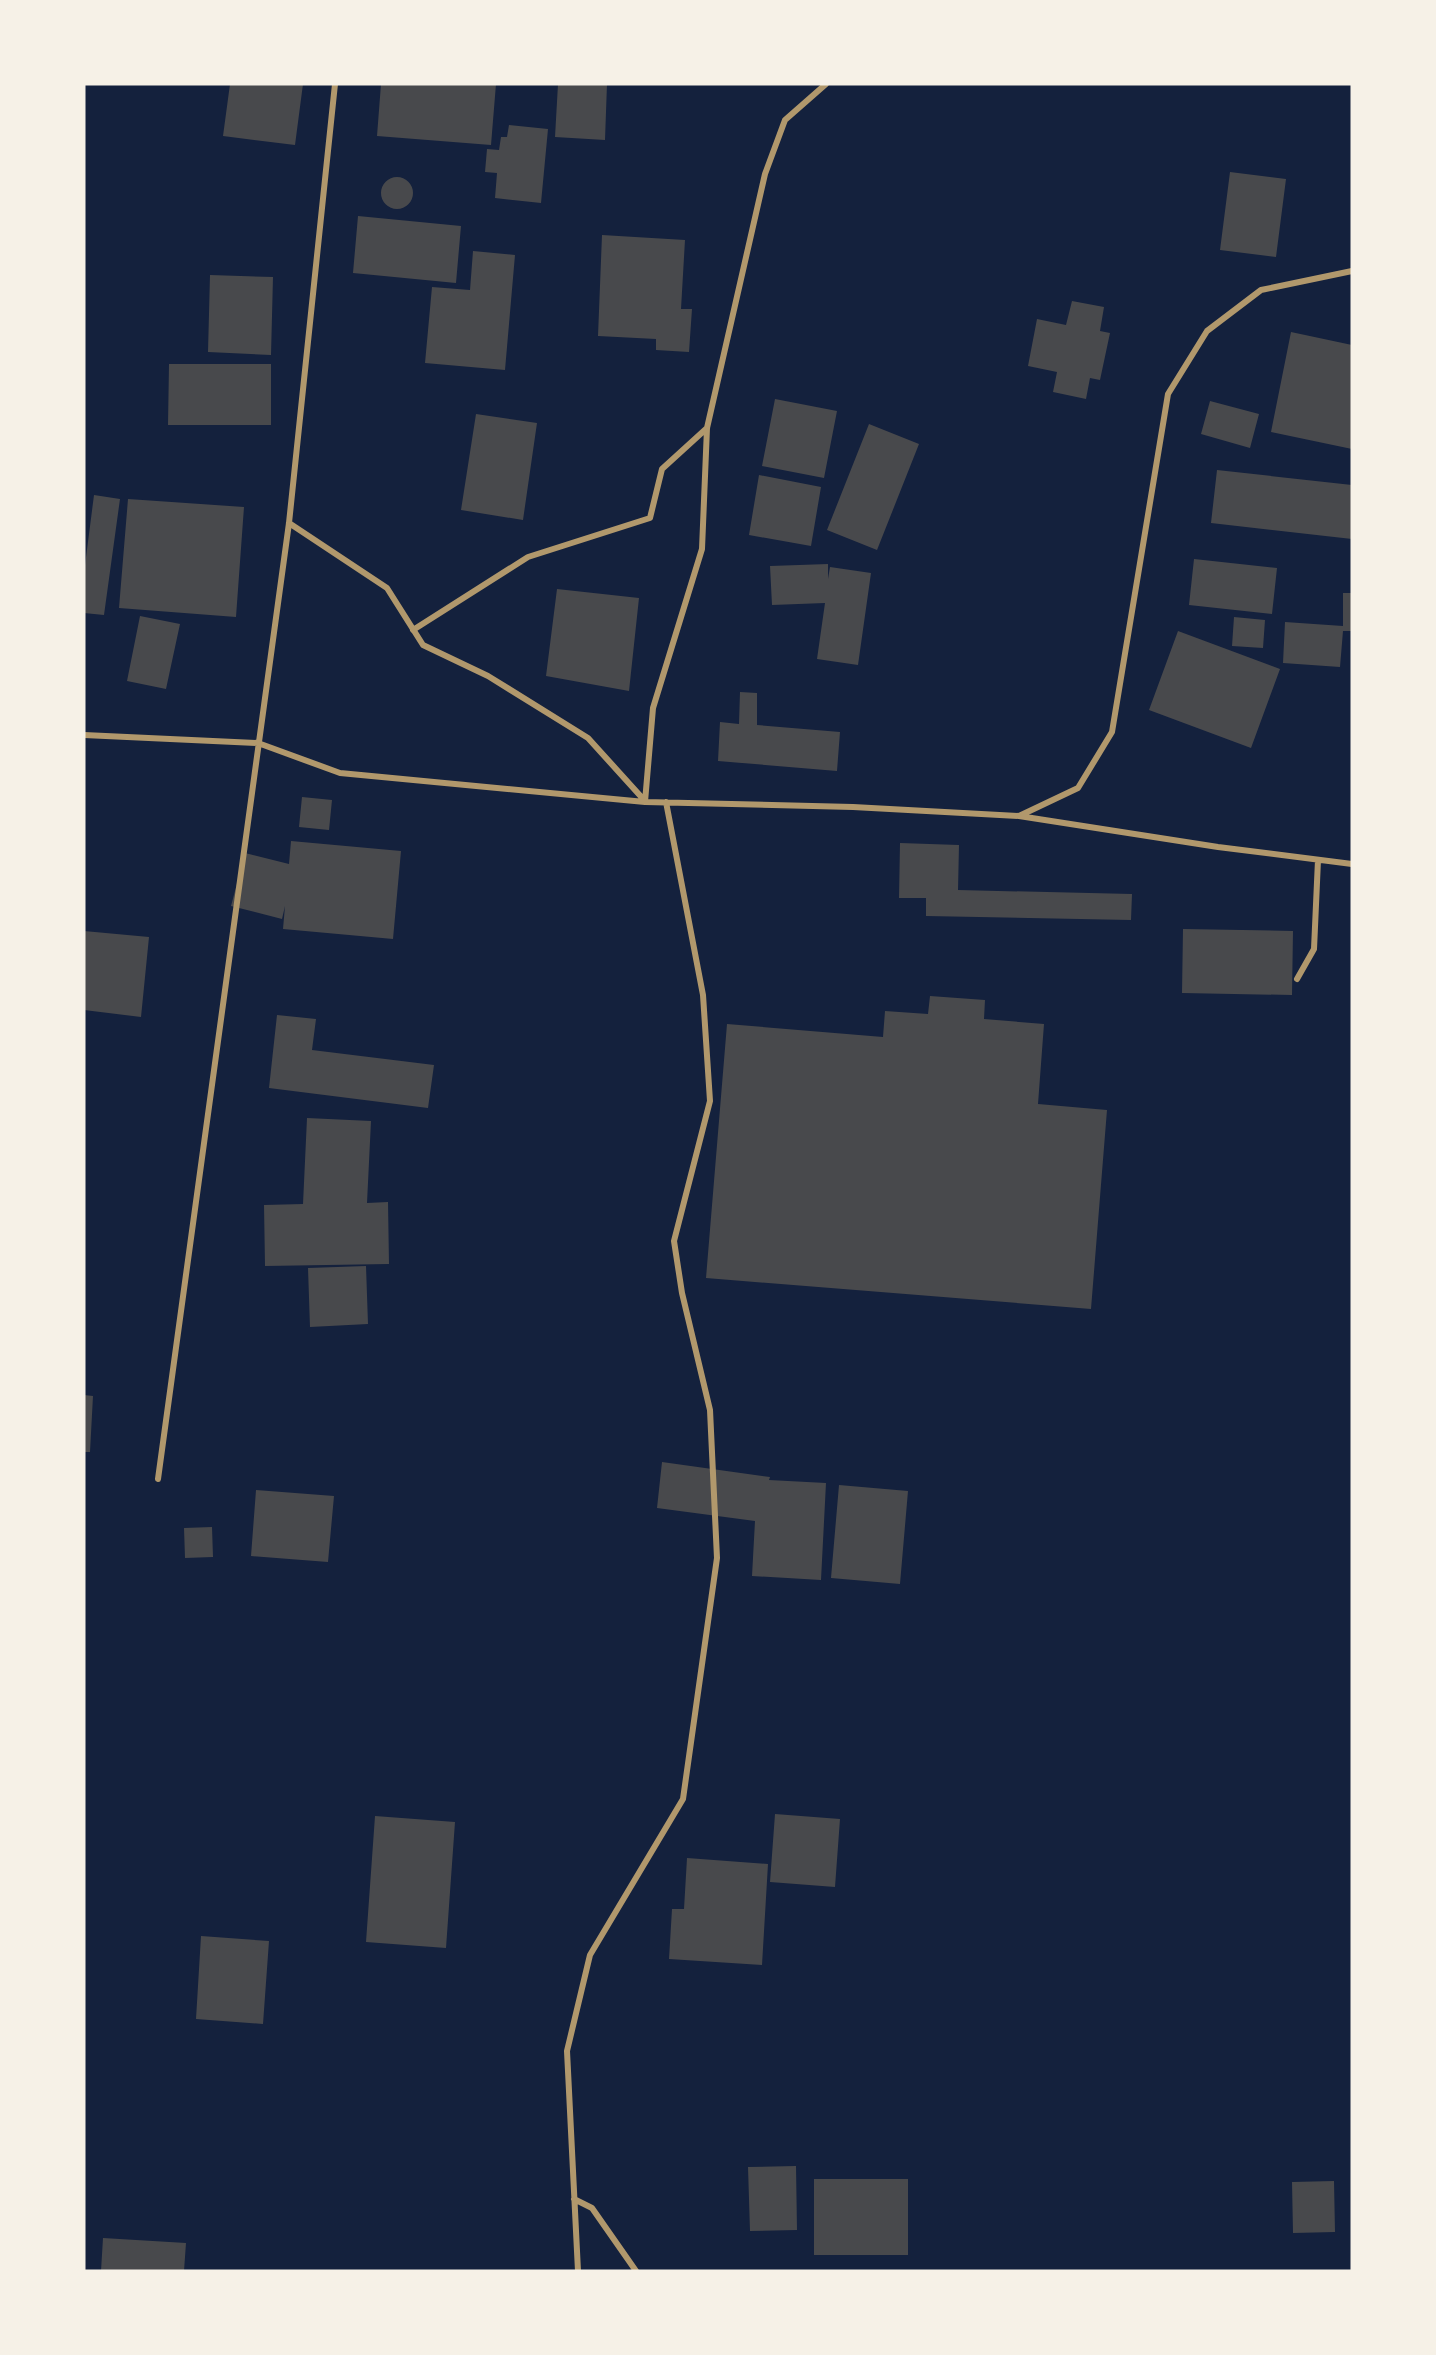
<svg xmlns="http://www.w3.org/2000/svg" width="1436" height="2355" viewBox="0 0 1436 2355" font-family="'Roboto Serif',serif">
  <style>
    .building { fill: #48494c }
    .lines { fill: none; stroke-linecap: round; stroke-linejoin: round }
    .minor { stroke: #b1986c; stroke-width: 6 }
  </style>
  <rect width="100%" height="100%" fill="#14213d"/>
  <path class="building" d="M230,84H303L295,145L223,136Z
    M381,84H496L491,145L377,136Z
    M558,84H607L605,140L555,137Z
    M509,125L548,129L541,203L495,198L497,173L485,172L487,149L499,150L501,137H507Z
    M1230,172L1286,179L1276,257L1220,250Z
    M381 193a16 16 0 1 1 32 0a16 16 0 1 1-32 0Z
    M358,216L461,226L456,283L353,273Z
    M602,235L685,240L681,309H692L689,352L656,350V339L598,336Z
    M473,251L515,255L505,370L425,363L432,287L470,290Z
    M210,275L273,277L271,355L208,352Z
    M1072,301L1104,307L1100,331L1110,333L1100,380L1090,378L1086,399L1053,392L1057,372L1028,366L1037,319L1066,325Z
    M1291,332L1352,345V449L1271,432Z
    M169,364H271V425H168Z
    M775,399L837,411L824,478L762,466Z
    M1210,401L1259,414L1250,448L1201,434Z
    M476,414L537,423L523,520L461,510Z
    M869,424L919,444L877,550L827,530Z
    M1217,470L1352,485V539L1211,523Z
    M759,475L821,487L811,546L749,535Z
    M94,495L120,499L104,615L84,613V573Z
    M128,499L244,507L236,617L119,608Z
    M1194,559L1277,568L1272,614L1189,605Z
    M828,564V579L830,567L871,573L858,665L817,659L825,603L772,605L770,566Z
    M557,589L639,598L629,691L546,676Z
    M1343,593H1352V631H1343L1340,667L1283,663L1285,622L1343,626Z
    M140,616L180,624L166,689L127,681Z
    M1234,617L1265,620L1263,648L1232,646Z
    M1178,631L1280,669L1251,748L1149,710Z
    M740,692L757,693V725L840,732L837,771L718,761L720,722L739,724Z
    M302,797L332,800L329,830L299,827Z
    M291,841L401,851L393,939L283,929L285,906L282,919L231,906L245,853L289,864Z
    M900,843L959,845L958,890L1132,894L1131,920L926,916V898H899Z
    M1183,929L1293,931L1292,995L1182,993Z
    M84,931L149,937L141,1017L84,1010Z
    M930,996L985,1000L984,1019L1044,1024L1038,1104L1107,1110L1091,1309L706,1278L727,1024L883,1037L885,1011L928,1014Z
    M277,1015L316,1019L312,1050L434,1065L428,1108L269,1088Z
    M307,1118L371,1121L367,1203L388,1202L389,1264L265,1266L264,1205L303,1204Z
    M366,1266L368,1324L310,1327L308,1268Z
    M84,1395L93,1396L90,1452H84Z
    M662,1462L770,1477L769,1480L826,1483L821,1580L752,1576L755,1521L657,1508Z
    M839,1485L908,1491L900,1584L831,1578Z
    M256,1490L334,1496L328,1562L251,1556Z
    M212,1527L213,1557L185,1558L184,1528Z
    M775,1814L840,1819L835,1887L770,1882Z
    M375,1816L455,1822L446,1948L366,1942Z
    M687,1858L768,1864L762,1965L669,1959L672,1909H684Z
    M201,1936L269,1941L263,2024L196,2019Z
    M796,2166L797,2230L750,2231L748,2167Z
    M814,2179H908V2255H814Z
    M1334,2181L1335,2232L1293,2233L1292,2182Z
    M103,2238L186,2243L184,2271H101Z"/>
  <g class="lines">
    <path class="minor" d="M289,523L387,588L423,645L488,676L588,738L645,801
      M413,630L528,557L650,518L662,469L707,428
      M84,735L258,743L340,773L645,802L853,807L1019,816L1218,847L1352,864
      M645,802L653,708L702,549L707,428L765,174L785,120L826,84
      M1019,816L1078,788L1112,732L1168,394L1207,331L1261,290L1352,271
      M1297,979L1314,949L1318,860
      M158,1479L289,523L335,84
      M574,2199L592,2208L636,2271
      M578,2271L567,2051L590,1955L683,1799L717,1558L710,1410L682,1293L674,1241L710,1101L703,995L666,802"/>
  </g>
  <rect width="1436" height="2355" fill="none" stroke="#f6f1e7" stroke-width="171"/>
</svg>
